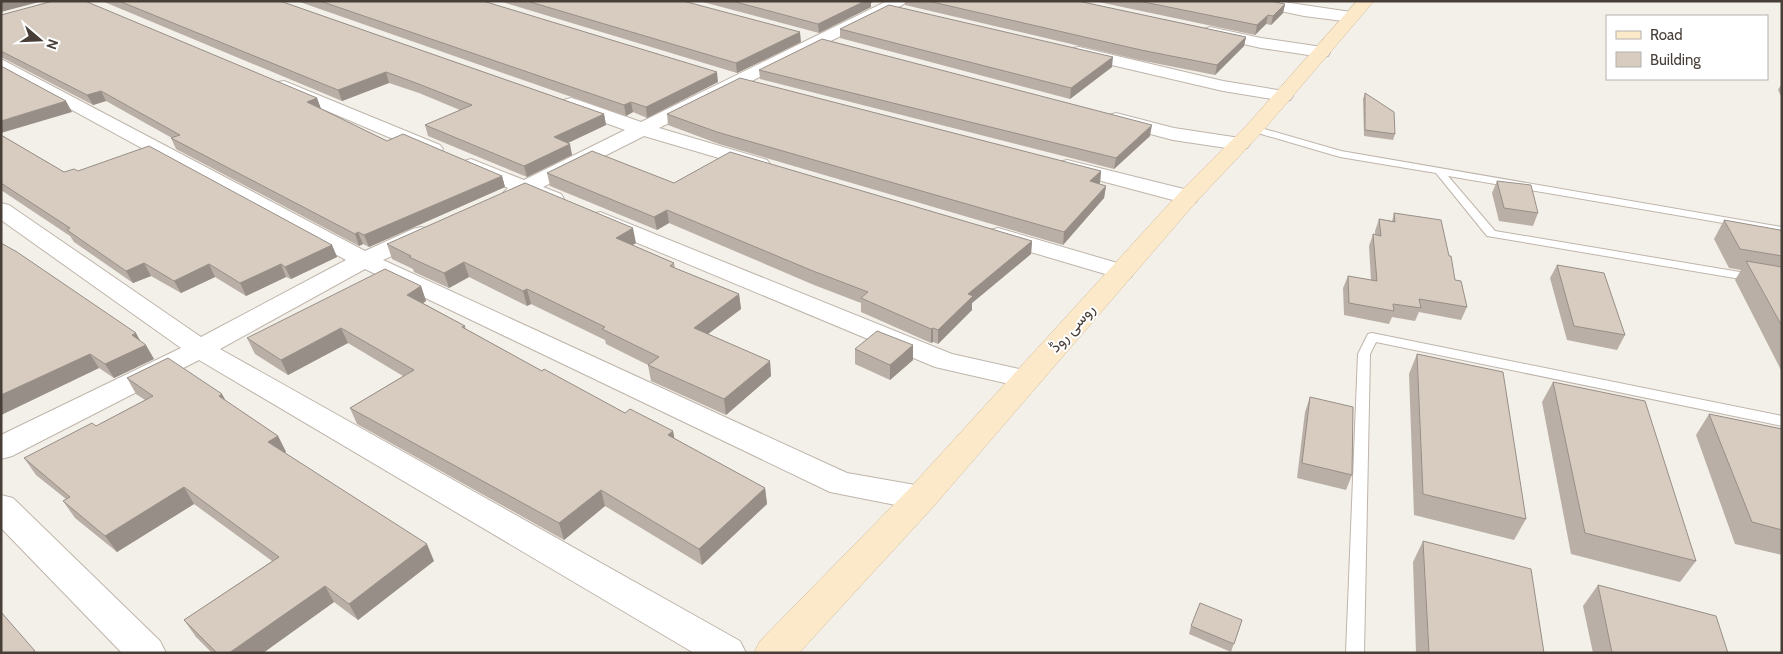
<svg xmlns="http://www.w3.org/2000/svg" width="1783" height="654" viewBox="0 0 1783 654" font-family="Cabin,Vazirmatn,sans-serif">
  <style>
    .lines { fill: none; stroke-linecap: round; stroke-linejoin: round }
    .lane-casing { stroke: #bfb5ab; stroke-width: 2 }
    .street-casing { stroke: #bfb5ab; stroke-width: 2 }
    .secondary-casing { stroke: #d1bb9a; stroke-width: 1 }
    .lane { fill: #fff; fill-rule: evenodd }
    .street { fill: #fff; fill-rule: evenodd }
    .secondary { fill: #fce9ca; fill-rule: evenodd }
    .wall { fill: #baafa6 }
    .shaded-wall { fill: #978f87 }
    .building { fill: #d8ccc1; stroke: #978f87 }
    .labels { text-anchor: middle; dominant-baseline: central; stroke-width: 4; stroke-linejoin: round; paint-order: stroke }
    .street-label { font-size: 16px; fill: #473f37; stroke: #fff }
  </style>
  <rect width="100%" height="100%" fill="#f3efe9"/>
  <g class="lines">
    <g class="lane-casing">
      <path id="lane" d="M1254,126L1341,151L1782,227V233L1448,176L1495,231L1782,279V286L1487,236L1436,173L1340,157L1251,131V127Z
        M1372,333L1782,416V426L1376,342L1370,354L1364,653H1346L1358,354L1368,334Z"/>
    </g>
    <g class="street-casing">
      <path id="street" d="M887,1H906L904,4L659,128L767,160L770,164L767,168L760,170L753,168L644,136L543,187L561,194L564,199L561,204C542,208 537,195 526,195C518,196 517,200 506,198L503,193L508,188L464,169L461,165L464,161L471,159L524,180L625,130L564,108L562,104L564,100L571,98L578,100L641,122Z
        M1246,1H1277L1351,12L1356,14L1359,17L1356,20L1351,22L1304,16L1253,5Z
        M1210,27L1261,38L1322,47L1328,48L1330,52L1328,56L1322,57L1261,48L1204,35L1202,32L1204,29Z
        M1079,47L1223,81L1284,91L1290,92L1293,96L1290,100L1284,101L1223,91L1073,56L1071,52L1073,48Z
        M1,59L365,251L413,229L421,227L429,229L432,234L429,239L383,260L847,473L921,486L932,490L937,498L932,506L921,510L830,492L365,269L220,349L740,641L746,653H694L199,360L12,456L1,459V435L181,348L1,220V203L9,205L201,337L346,260L1,71Z
        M284,81L440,145L443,149L440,153L433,155L426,153L278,90L275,86L278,82Z
        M1116,113L1174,128L1240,138L1247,140L1250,144L1247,148L1240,150L1173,140L1109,123L1107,119L1109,115Z
        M1067,160L1196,192L1199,197L1196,202L1188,204L1060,170L1057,166L1060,162Z
        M600,212L952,354L1037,373L1041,379L1037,385L1027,388L935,367L592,224L589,219L592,214Z
        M998,228L1131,267L1134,272L1131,277L1122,279L990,240L986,235L990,230Z
        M1,495L13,498L160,641L166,653H122L1,528Z"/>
    </g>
    <g class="secondary-casing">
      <path id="secondary" d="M1357,1H1374L1261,133L1196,202L933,507L799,653H754L760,641L909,489L1180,192L1247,125Z"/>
    </g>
    <use href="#lane" class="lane"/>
    <use href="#street" class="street"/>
    <use href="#secondary" class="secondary"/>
  </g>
  <path class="wall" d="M102,1H280L604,114L606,125L568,143L572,155L527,177L428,136L425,125L460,110L419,93L389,83L342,101Z
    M297,1H483L718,82L647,118L633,112L626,116Z
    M499,1H683L801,42L737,73Z
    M699,1H873L871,3V7L819,33Z
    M905,1H1078L1246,37L1244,46L1215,75L1139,60L905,5Z
    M1094,1H1271L1285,4L1283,13L1271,25L1266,24L1255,35Z
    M1,15L317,98L321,109L387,141L502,176L505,187L369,247L363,244L359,246L176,149L171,138H172L106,101L93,105L1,57Z
    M840,29L1112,67L1070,99L840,38Z
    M759,70L1150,136L1114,169L760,79Z
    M1782,83V98L1778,90Z
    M1365,93L1395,134L1393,140L1364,136L1363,99Z
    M667,114L1101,171L1100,183L1099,184L1106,186L1104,198L1063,245L719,144L668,125Z
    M1,135L64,172L78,171L332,245L337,257L291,279L286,277L246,296L215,277L181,293L151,276L133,283L74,242L70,236L1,190Z
    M547,173L674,183L1032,241L1031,254L972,303V310L938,344L933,342L931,343L861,312V303L814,285L669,223L657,230L550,186Z
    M1497,181L1538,213L1533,226L1499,221L1492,193Z
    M1394,213L1449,256L1455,280L1467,307L1461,320L1419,312L1415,321L1392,317L1389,324L1344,315L1343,288L1348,276L1371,280L1369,246L1373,234L1375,235V231L1379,219L1392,221Z
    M1724,220L1782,233V372L1735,280L1741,270L1729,268L1714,239Z
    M1,243L140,340L154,359L114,378L99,368L1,415Z
    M636,243L632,245L674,263L675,268L739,294L741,309L708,334L770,361L771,376L726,415L651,381L648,365L606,344L605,340L531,304L527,306L469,277L449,288L414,272L413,269L392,259L387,244Z
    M1557,265L1625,335L1617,350L1567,340L1550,278Z
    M421,286L426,301L423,303L465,326L466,329L542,371L625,413L673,431L674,438L765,488L767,504L702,565L605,506L564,540L357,424L350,408L403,376L348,343L288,375L255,354L247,338Z
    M913,345V360L890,380L855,364V349Z
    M1417,354L1526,519L1514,540L1414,515L1409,374Z
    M127,378L226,401L278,436L286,452L285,453L434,561L358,620L334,602L263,653H212L196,637L184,620L272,561L194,504L117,552L75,518L63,501L66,499L36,475L24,458L96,426L145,400L136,394Z
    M1553,382L1696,561L1680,582L1571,554L1542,402Z
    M1310,397L1352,475L1346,490L1297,478L1305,412Z
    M1709,414L1782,429V555L1735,544L1696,435Z
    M1423,541L1544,653H1416L1413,562Z
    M1598,585L1728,653H1593L1583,606Z
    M1242,620L1231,652L1189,634L1191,626Z"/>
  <path class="shaded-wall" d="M3,1H43L1,12V2Z
    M865,1H873L871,3V7L819,33L818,24Z
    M1285,4L1283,13L1271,25L1273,16Z
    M1268,15L1266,24L1255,35L1257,25Z
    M800,32L801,42L737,73L736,63Z
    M1246,37L1244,46L1215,75L1217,65Z
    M1113,57L1112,67L1070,99L1071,88Z
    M386,72L389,83L342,101L338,90Z
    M717,72L718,82L647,118L646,107Z
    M101,91L106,101L93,105L87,95Z
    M317,98L321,109L307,102Z
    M66,101L72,112L1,133V121Z
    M631,102L633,112L626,116L624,105Z
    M604,114L606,125L557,148L554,137Z
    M1152,125L1150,136L1114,169L1116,158Z
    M570,144L572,155L527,177L524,166Z
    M1101,171L1100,183L1088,193L1090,181Z
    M502,176L505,187L369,247L364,235Z
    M1106,186L1104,198L1063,245L1064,232Z
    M667,210L669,223L657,230L654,217Z
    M633,228L636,243L619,253L616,238Z
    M358,232L363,244L359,246L355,234Z
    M1032,241L1031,254L972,303V310L938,344V330L968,294Z
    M332,245L337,257L291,279L285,267Z
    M464,262L469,277L449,288L444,273Z
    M144,263L151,276L133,283L126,271Z
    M209,264L215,277L181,293L174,281Z
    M281,264L286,277L246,296L240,283Z
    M421,286L426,301L413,310L407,295Z
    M527,289L531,304L527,306L523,291Z
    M739,294L741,309L696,343L694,328Z
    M341,328L348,343L288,375L281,360Z
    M933,328V342L931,343V329Z
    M136,333L143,346L146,345L154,359L114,378L105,364L132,335Z
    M913,345V360L890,380V365Z
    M90,354L99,368L1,415V395Z
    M770,361L771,376L726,415L724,399Z
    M222,394L231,410L219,396Z
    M673,431L676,447L668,435Z
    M278,436L286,452L276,458L268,442Z
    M184,487L194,504L117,552L105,536Z
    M765,488L767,504L702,565L699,549Z
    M601,490L605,506L564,540L559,523Z
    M427,544L434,561L358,620L349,604Z
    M325,586L334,602L263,653H229Z"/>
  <path class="building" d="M53,1H85L317,98L307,102L387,141L403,134L502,176L364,235L358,232L355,234L171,138L180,135L101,91L87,95L1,51V15Z
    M119,1H280L604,114L554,137L570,144L524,166L425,125L472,105L416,83L386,72L338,90Z
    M320,1H483L717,72L646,107L631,102L624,105Z
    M527,1H683L800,32L736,63Z
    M732,1H865L818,24Z
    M928,1H1078L1246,37L1217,65L1141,50Z
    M1139,1H1271L1285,4L1273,16L1268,15L1257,25Z
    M889,5L1113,57L1071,88L840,29Z
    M822,39L1152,125L1116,158L759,70Z
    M1,66L66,101L1,121Z
    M740,78L1101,171L1090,181L1106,186L1064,232L717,132L667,114Z
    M1365,93L1394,112L1395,134L1365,130Z
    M1,135L64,172L74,169L78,171L149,146L332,245L285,267L281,264L240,283L209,264L174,281L144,263L126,271L67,230L70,228L1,183Z
    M592,151L674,183L730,152L1032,241L968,294L973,296L938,330L933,328L931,329L861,298L868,292L813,271L667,210L654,217L547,173Z
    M1497,181L1531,185L1538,213L1504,208Z
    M525,183L633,228L616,238L674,263L670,266L739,294L694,328L770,361L724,399L648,365L659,357L602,329L605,327L527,289L523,291L464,262L444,273L409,257L411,256L387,244Z
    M1394,213L1441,220L1449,256H1451L1455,280L1461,281L1467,307L1419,299L1421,308L1393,304L1394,311L1349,303L1348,276L1377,281L1373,234L1381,236L1379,219L1395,222Z
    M1724,220L1780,230L1782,233V256L1740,249Z
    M1,243L17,252L136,333L132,335L146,345L105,364L90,354L1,395Z
    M1746,261L1782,267V326Z
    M1557,265L1604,273L1625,335L1574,326Z
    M385,269L421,286L407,295L465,326L462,327L542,371L544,369L625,413L630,409L673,431L668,435L765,488L699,549L601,490L559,523L350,408L414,370L341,328L281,360L247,338Z
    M877,331L913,345L890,365L855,349Z
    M1417,354L1503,372L1526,519L1423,494Z
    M168,358L222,394L219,396L278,436L268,442L427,544L349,604L325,586L229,653H217L184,620L279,557L184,487L105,536L63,501L70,497L24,458L92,423L96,426L153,396L127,378Z
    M1553,382L1645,401L1696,561L1585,533Z
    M1310,397L1353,407L1352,475L1302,463Z
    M1709,414L1782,429V530L1752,522Z
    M1423,541L1531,569L1544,653H1429Z
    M1598,585L1716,616L1728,653H1612Z
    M1200,603L1242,620L1234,644L1191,626Z
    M1,612L35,651L32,653H1Z"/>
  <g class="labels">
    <g class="street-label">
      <text transform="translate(1072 328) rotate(-48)">روسی روڈ</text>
    </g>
  </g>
  <rect width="1783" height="654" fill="none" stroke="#473f37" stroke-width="5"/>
  <rect x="1606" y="15" width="162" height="65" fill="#ffffff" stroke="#b5b2af"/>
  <rect x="1616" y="31" width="25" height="8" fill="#fce9ca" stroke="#b5b2af"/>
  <text x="1650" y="40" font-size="15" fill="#473f37">Road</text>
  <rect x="1616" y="52" width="25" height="15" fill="#d8ccc1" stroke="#b5b2af"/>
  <text x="1650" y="65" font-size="15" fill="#473f37">Building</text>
  <g transform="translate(40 40) rotate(109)" stroke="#ffffff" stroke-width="4" paint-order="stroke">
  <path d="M0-4L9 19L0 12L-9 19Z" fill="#473f37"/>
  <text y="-8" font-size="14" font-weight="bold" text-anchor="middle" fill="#473f37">N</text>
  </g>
</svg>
